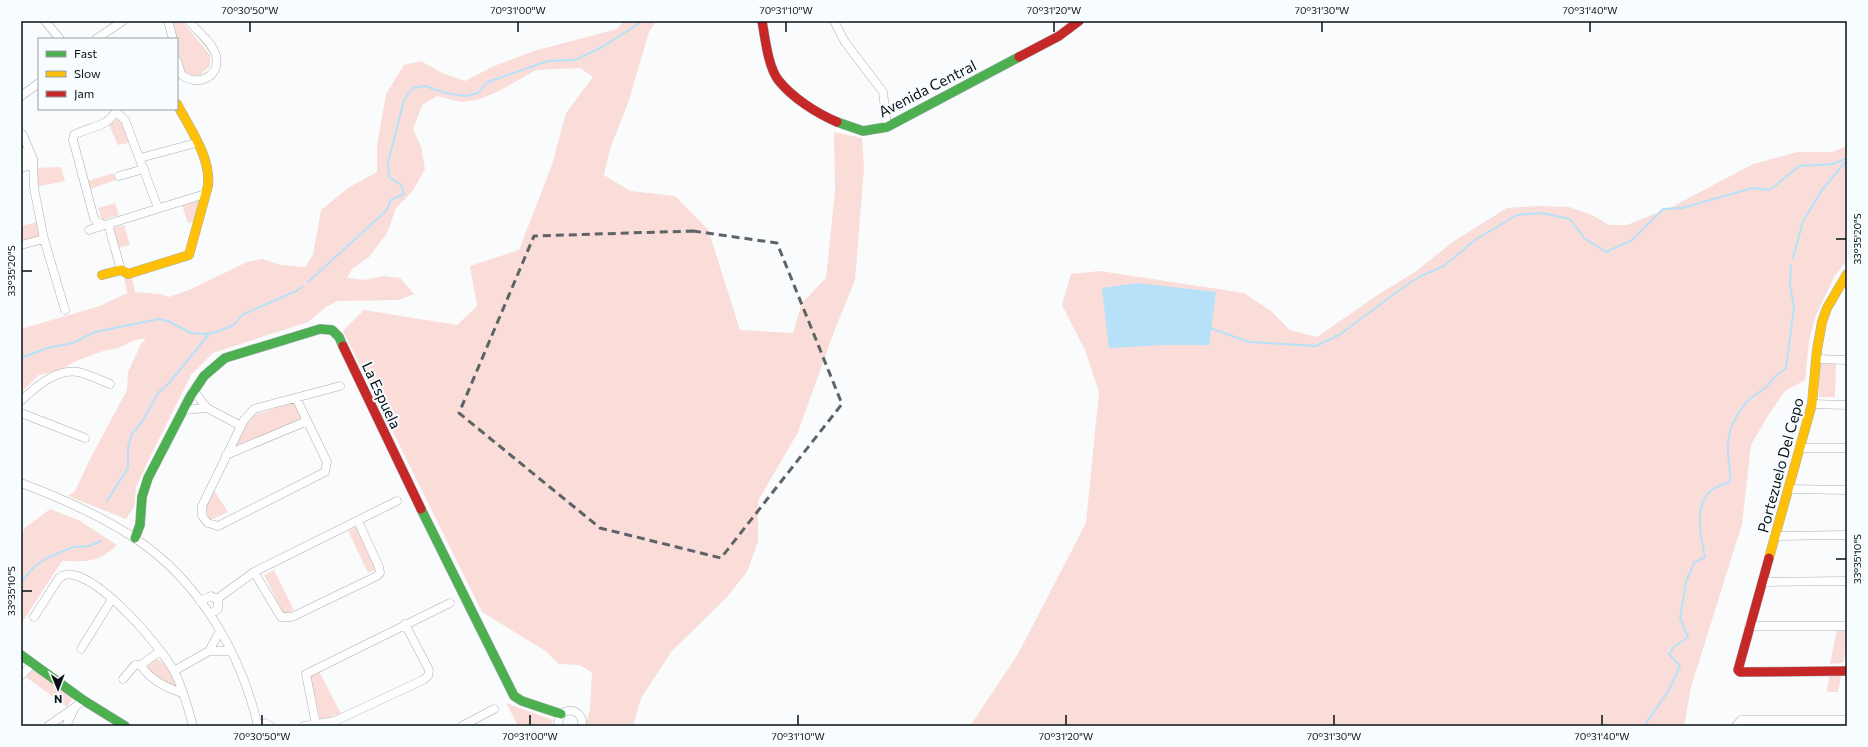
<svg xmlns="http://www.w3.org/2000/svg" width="1868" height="747" viewBox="0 0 1868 747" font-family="Commissioner,sans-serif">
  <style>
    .green { fill: #faddd8 }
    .water { fill: #b6e1f9 }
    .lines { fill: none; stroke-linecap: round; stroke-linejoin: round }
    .stream { stroke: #b6e1f9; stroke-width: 2 }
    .street-casing { stroke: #aaafb2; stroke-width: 9 }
    .fast-casing { stroke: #aaafb2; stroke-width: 10 }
    .slow-casing { stroke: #aaafb2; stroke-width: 10 }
    .jam-casing { stroke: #aaafb2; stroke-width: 10 }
    .street { stroke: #fefeff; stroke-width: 8 }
    .fast { stroke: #4caf50; stroke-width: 9 }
    .slow { stroke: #ffc107; stroke-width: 9 }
    .jam { stroke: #c62828; stroke-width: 9 }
    .marked { fill: none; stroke: #5d6367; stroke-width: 3; stroke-dasharray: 8 5; stroke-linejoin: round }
    .ticks { fill: none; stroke: #091116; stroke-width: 1.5 }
    .labels { text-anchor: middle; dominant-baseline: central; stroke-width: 4; stroke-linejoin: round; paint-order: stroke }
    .street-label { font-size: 15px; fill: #091116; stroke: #f7fcff }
    .neatline { fill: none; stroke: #091116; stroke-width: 1.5 }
    .ticks-label { font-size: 10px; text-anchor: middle; fill: #091116 }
  </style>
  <rect width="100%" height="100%" fill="#f9fbfd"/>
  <path class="green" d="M171,21H182L210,55V66L200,75C179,78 179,56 177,42C176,36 173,28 171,21Z
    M624,21H656L649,32L629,100L610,149L604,175L630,191L675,196L708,229L740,330L793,333L802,303L826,278L835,191L834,132L862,138L864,168L855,280L835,329L798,432L758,501V541L747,572L726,598L672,651L641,698L633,726H585L590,710L592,673L580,665L559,664L544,650L482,612L343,331L364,310L457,325L477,306L470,266L519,250L552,165L566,113L593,77L580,68L536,70L499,91L478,100L461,102L437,96L422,105L413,129L421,147L425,169L412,192L396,208L387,233L369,257L352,269L347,278L365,280L383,276L400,278L414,294L399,300L337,301L326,307L308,322L213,353L191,375L150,457L136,487L134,507L126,519L68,496L75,491L89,461L127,390L128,372L141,344L146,338L135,340L118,348L103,351L76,361L60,370L39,375L21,393V329L100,306L127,293L124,277L132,276L135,292L161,294L169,297L189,290L247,262L262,259L281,265L305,267L313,255L321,210L348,188L377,172V146L386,94L404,65L421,61L442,73L465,81L494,66L534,51L617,29Z
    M121,117L132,142L118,145L109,125Z
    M1847,146V260L1834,277L1816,315L1809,341L1805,380L1785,391L1769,414L1751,445L1742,524L1691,687L1684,726H970L1018,654L1086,523L1099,392L1085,350L1062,305L1071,274L1100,271L1244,293L1271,311L1290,330L1317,337L1379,294L1415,272L1454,241L1507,208L1538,206L1569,207L1592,215L1609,225H1627L1672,207L1753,164L1798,152H1832Z
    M61,167L65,181L35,187L36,168Z
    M113,173L116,180L90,189L88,181Z
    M199,199L194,221L188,223L182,205Z
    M115,203L119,215L102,220L98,208Z
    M37,222L41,237L21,242V226Z
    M124,225L130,245L118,248L112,228Z
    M1819,364H1836L1835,397H1819Z
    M295,402L303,419L235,446L245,426L254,415Z
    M213,489L228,512L211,520C202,509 208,501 213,489Z
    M50,509L80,521L117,545C96,564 88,561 62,561L21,624V534L25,528Z
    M357,527L377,569L368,573L348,531Z
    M274,570L294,610L284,615L264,575Z
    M1837,630L1847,631V642L1843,663L1830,664Z
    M157,659C166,662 175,678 177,688L169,686L147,670L149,664Z
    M32,668L73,698L67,707L26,677Z
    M319,671L341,714L320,719L310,676Z
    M1829,676H1841L1838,692H1827Z
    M506,703L553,720L551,726H518Z"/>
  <path class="water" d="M1137,283L1216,292L1209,345H1164L1109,348L1102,288Z"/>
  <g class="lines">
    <path class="stream" d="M1793,258L1803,221L1822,190L1847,160
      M308,282L386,211L391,200L404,194L401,185L389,177L388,163L404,100L413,88L425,86L446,93L466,96L478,93L488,82L548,61L575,60L602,47L643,21
      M1210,328L1249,342L1316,346L1339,335L1398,291L1419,277L1444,266L1475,240L1517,215L1542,213L1570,219L1584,238L1606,252L1632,240L1663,209L1682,208L1753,188L1770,190L1799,166L1833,164L1847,158
      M21,358L47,348L73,343L95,332L159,319L168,321L191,333L204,334L216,332L234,325L242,315L296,291L302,287
      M107,501L128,468V447L132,434L142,422L158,393L169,383L210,333
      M21,582L35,566L47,558L73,547L89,546L101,541
      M1644,726L1669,690L1680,666L1669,654L1674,647L1688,637L1680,618L1686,582L1694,563L1705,557C1701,539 1695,512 1706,496C1711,488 1722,485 1730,482C1731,469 1727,457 1728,444C1729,427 1738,410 1751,398C1756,394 1762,391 1766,387C1773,379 1778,373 1786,368L1794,307L1790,286L1791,265"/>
    <g class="street-casing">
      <path id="street" d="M45,21L60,39
        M168,21L173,39
        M834,21L845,42L883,92L887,127
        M96,39L123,21
        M177,61L181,74C196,88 221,77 216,56C213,43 197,31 189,21
        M21,96L39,83
        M116,112L125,120L158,208
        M21,133L23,135L33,159L34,188L44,239L65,310
        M21,151L26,161L32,165
        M140,158L196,143
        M21,168L32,165
        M119,176L144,169
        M108,224L121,270
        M104,225L97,222L94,218L73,140L74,135C90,126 108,128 117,109
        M89,230L205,194
        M21,245L44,239
        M1816,359L1847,360
        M193,390L207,408L241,426
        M296,398L327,462L325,472L218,526L208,523L202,516V506L244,420L254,409L340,386
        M21,401C34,388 57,368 78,372C88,374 100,380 110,384
        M1812,404L1847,405
        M183,410L207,408
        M21,413L85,438
        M1801,448H1847
        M226,455L307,421
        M21,483C61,498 100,515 136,539C199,581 241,653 258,726
        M1789,489L1847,490
        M1776,536L1847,535
        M254,572L281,617H292L377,576L380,573L379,567L358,521
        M1762,582L1847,581
        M217,599L254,572L397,501
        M200,601L211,596L218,600V609L210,614
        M34,617L59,578C63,575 68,573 73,575C104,581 159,644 174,671C183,688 188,708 193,726
        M1749,626H1847
        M81,649L112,599
        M209,651L220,631
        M141,665C149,679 167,688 182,693
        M174,671L209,651H231
        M21,676L33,663
        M123,679L135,665H141L160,651
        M258,725L265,723L270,726
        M316,725L306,674L450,603
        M48,726L74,708L83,700
        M66,726L74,709
        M304,726L335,721L423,680L428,676L429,670L405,624
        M462,726L494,709
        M557,726L561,714C571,706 584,713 582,726
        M1736,726L1741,720H1847"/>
    </g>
    <g class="fast-casing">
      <path id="fast" d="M837,122L863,131L887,127L1019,57
        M421,509L514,696L522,701L561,714
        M135,538L140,525L142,497L148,478L190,397L204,376L225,358L320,329L332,330L339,337L343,346
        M21,655L83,700L125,726"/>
    </g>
    <g class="slow-casing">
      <path id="slow" d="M102,275L121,270L128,274L189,255L208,186C211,157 190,129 177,104
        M1769,558L1812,404L1817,350L1822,322L1827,308L1847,274"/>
    </g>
    <g class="jam-casing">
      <path id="jam" d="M762,21C765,37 768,68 779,81C793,98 816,113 837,122
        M1019,57L1059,36L1079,21
        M343,346L421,509
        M1769,558L1738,670L1740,672L1847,671"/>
    </g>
    <use href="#street" class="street"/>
    <use href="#fast" class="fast"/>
    <use href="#slow" class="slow"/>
    <use href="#jam" class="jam"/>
  </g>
  <path class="marked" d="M693,231L777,243L842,404L721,558L600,528L459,413L534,236Z"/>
  <path class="ticks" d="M250,22V32M518,22V32M786,22V32M1054,22V32M1322,22V32M1590,22V32M1836,239H1846M22,271H32M1836,559H1846M22,591H32M262,715V725M530,715V725M798,715V725M1066,715V725M1334,715V725M1602,715V725"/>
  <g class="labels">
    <g class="street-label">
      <text transform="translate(927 88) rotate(-27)">Avenida Central</text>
      <text transform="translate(382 395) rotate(65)">La Espuela</text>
      <text transform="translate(1780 465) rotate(-75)">Portezuelo Del Cepo</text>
    </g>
  </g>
  <rect width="1868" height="747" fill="none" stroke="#f7fcff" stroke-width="44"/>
  <rect x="38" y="38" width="140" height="72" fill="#f7fcff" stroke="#989ea2"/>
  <rect x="46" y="51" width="20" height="6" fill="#4caf50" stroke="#989ea2"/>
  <text x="74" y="58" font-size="12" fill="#091116">Fast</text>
  <rect x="46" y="71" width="20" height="6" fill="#ffc107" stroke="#989ea2"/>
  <text x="74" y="78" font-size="12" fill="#091116">Slow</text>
  <rect x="46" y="91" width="20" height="6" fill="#c62828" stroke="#989ea2"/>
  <text x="74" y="98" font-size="12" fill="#091116">Jam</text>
  <g transform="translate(58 689) rotate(179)" stroke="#f7fcff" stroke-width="3" paint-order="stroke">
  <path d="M0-3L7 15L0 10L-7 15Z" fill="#091116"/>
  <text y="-6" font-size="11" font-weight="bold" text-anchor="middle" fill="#091116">N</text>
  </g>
  <rect x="22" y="22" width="1824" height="703" class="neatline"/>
  <g class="ticks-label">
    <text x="250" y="14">70°30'50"W</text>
    <text x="518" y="14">70°31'00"W</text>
    <text x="786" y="14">70°31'10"W</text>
    <text x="1054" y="14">70°31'20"W</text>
    <text x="1322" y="14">70°31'30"W</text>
    <text x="1590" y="14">70°31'40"W</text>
    <text transform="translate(1857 239) rotate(-90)" y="4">33°35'20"S</text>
    <text transform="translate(11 271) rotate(-90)" y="4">33°35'20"S</text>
    <text transform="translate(1857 559) rotate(-90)" y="4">33°35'10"S</text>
    <text transform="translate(11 591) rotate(-90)" y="4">33°35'10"S</text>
    <text x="262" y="740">70°30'50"W</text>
    <text x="530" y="740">70°31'00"W</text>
    <text x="798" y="740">70°31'10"W</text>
    <text x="1066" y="740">70°31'20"W</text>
    <text x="1334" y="740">70°31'30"W</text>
    <text x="1602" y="740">70°31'40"W</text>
  </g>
</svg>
